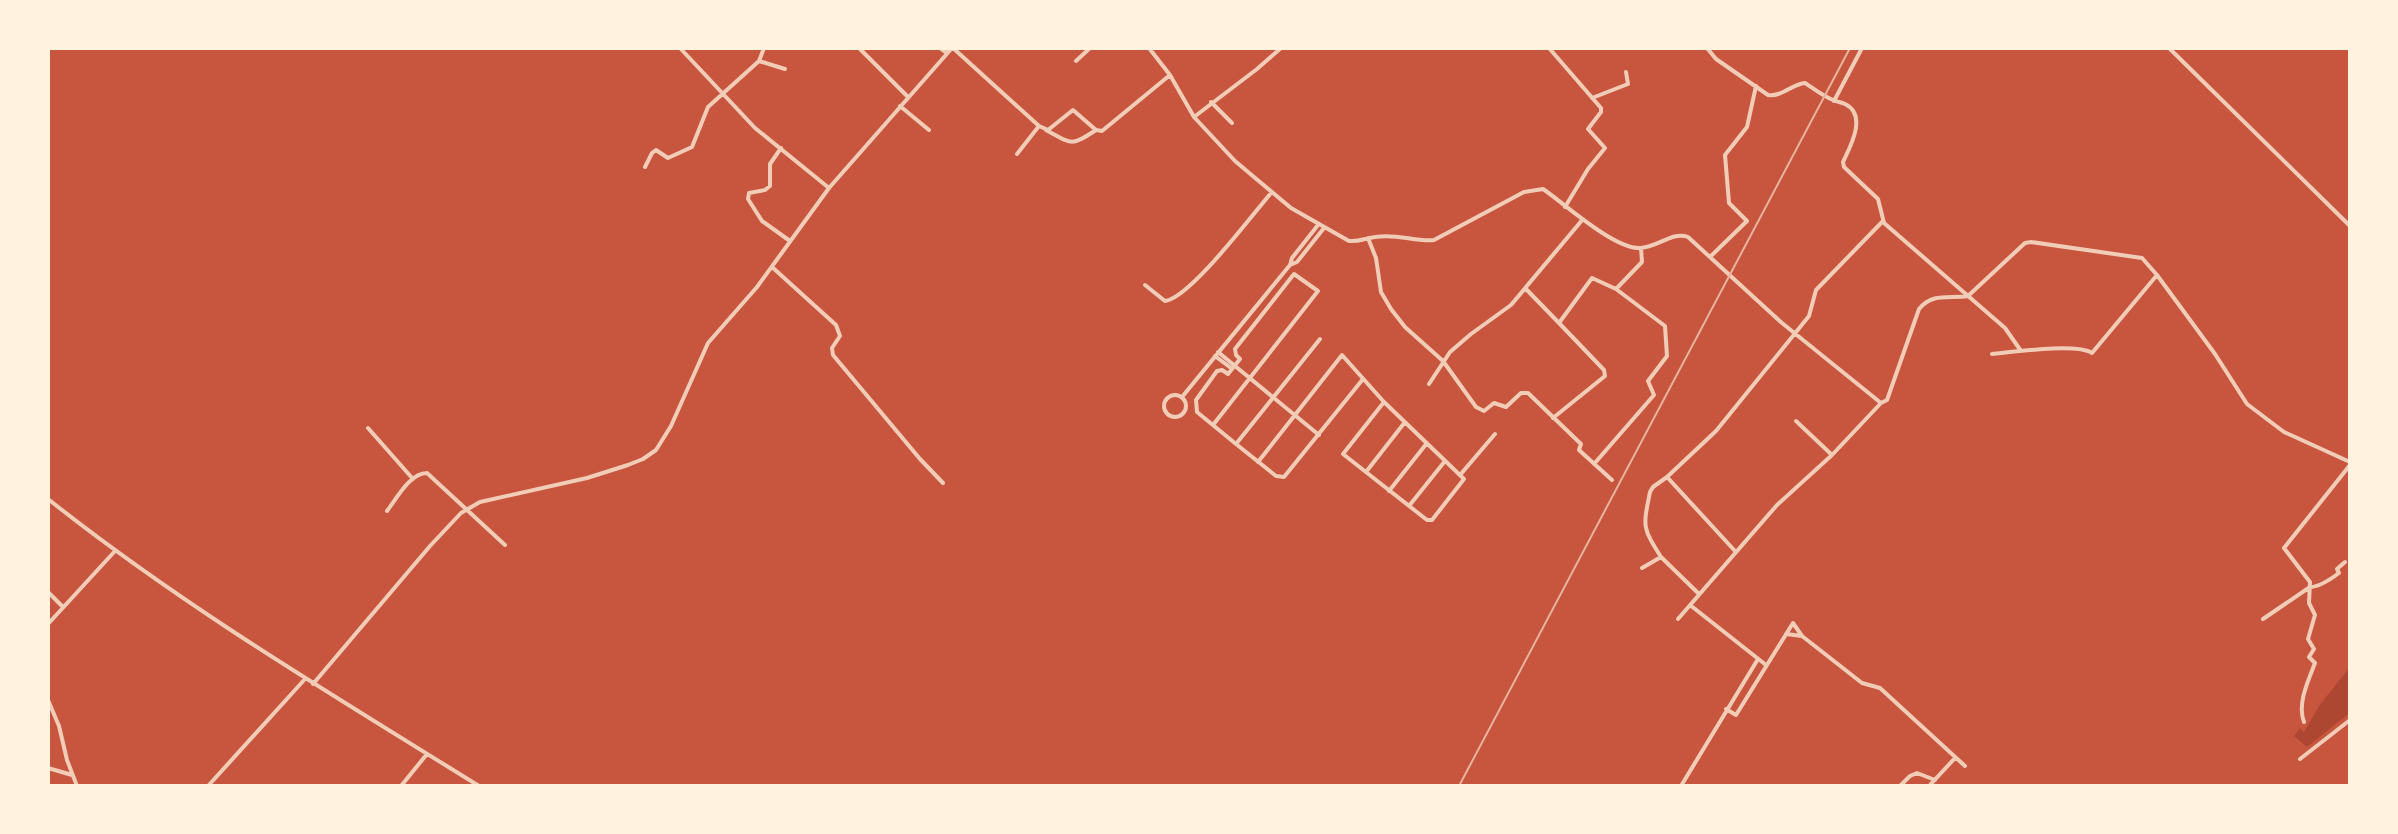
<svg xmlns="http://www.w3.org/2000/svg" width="2398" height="834" viewBox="0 0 2398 834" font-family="Commissioner,sans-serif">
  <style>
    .green { fill: #ae4732 }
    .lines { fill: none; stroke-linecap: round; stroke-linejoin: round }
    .minor { stroke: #f1ccb7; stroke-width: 4 }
    .rail { stroke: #e9b49f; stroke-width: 2 }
  </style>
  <rect width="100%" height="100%" fill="#c8553d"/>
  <path class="green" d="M2350,667V706L2347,715L2307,747L2294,736L2300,728L2304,732L2319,706Z"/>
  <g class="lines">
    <path class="minor" d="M680,48L755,128L829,188
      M859,48L908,97
      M940,48L947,53
      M953,48L1039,126L1048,130L1073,110L1096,130L1102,131L1170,75
      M1149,48L1170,75L1194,117L1235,161L1291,208L1349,241C1359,242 1366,238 1375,237C1397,233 1415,242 1434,240L1524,192L1543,189C1565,204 1614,249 1640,248C1657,248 1672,231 1688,237L1782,323L1881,403L1887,400L1919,309C1933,292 1949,299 1968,296L2025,243L2031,242L2142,258L2157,275L2215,354L2247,404L2284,432L2350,462
      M1549,48L1601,108V112L1588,129L1605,148L1588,169L1565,207
      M1707,48L1716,59L1768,95C1782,97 1792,84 1805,83C1814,89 1823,96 1833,100C1837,102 1841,102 1845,104C1868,115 1850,147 1843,162L1844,167L1878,199L1884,223L2005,328L2021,351
      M2169,48L2350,226
      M759,61L764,48
      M1076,61L1090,48
      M1592,98L1628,84L1626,72
      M1834,101L1862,48
      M1211,102L1232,123
      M900,106L929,130
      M1194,117L1257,69L1281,48
      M1046,130C1072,144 1071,147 1096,130
      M781,148L770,164V186L765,190L749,193L748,199L762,221L790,241
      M1017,154L1039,126
      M645,167L652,153L656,150L668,158L692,147L708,107L759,61L785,69
      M1368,238L1376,258L1381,292L1391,309L1405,327L1443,361L1476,407L1484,411L1494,403L1506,407L1521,393H1528L1581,444L1579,450L1612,480
      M1710,257L1747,221L1729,203L1725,155L1747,127L1756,86
      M1290,265L1292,258L1318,225
      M772,267L836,325L840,336L832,348L833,355L920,459L943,483
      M1145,285L1165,301C1190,298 1252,215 1271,193
      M1526,289L1559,323
      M1218,352L1319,435
      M1992,354C2013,352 2076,343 2092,353L2157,275
      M1215,356L1231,368
      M1429,384L1450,352L1471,334L1511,305L1583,219
      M1164 406a11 11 0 1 1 22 0a11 11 0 1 1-22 0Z
      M1182,397L1290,265L1297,262L1324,228
      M1553,418L1605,376L1604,370L1559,323L1592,278L1616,289L1642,262L1641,248
      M1796,421L1832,455
      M1213,425L1318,291L1294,274L1235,349L1236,355L1240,359L1228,374L1222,370L1217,371L1196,400L1197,412L1236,444L1320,339
      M368,428L413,479
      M1236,444L1276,476L1284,477L1363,379
      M1258,462L1342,355L1384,402L1464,479L1432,520H1427L1343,454L1384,402
      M1594,464L1654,395L1648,381L1667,356L1665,326L1616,289
      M1366,472L1405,422
      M1460,475L1495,434
      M1389,491L1427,443
      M48,499C184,607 333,695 479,786
      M1409,506L1445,461
      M387,511C397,498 410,473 427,473L505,545
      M1735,551L1667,477L1716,431L1809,316L1816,290L1883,221
      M1661,557C1642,527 1643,527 1650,492L1653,487L1667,477
      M1642,568L1661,557L1698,593
      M48,592L63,607
      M1690,605L1766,665
      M1678,619L1777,505L1832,455L1881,403
      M2263,619L2310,587C2320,587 2331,579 2339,573L2337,569L2345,562
      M48,624L115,551
      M1786,634L1802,636
      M313,684L430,546L461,513L480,502L587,478L628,465L643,459L656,450L671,426L708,343L757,287L829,188L952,48
      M48,700L59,726L67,760L77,786
      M1726,709L1736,715L1793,623L1802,636L1862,683L1880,688L1965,766
      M2304,722C2297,704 2308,681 2315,663L2309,657L2314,649L2308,639L2315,615L2309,603L2310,582L2284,548L2350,465
      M2300,759L2350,720
      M48,768L72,775
      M208,786L305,679
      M401,786L427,754
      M1681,786L1758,659
      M1900,786L1910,776L1917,773L1935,780
      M1929,786L1955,758"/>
    <path class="rail" d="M1459,786L1850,48"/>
  </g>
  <rect width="2398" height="834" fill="none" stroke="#fff3e0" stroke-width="100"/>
</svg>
